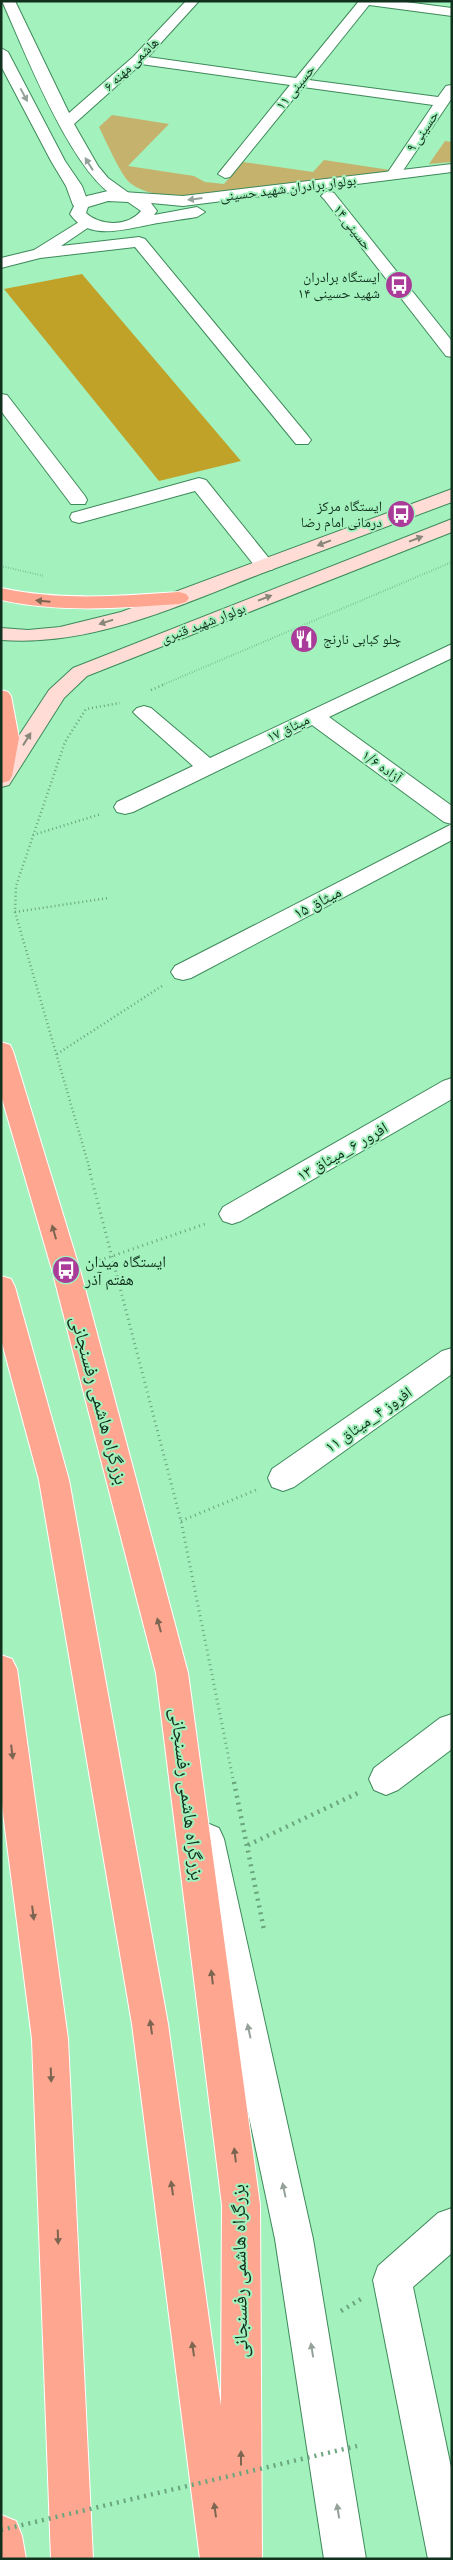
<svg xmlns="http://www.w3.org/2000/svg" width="453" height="2560" viewBox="0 0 453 2560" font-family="'IBM Plex Serif','Noto Naskh Arabic',serif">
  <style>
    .green { fill: #c5b26d }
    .forest { fill: #c0a229 }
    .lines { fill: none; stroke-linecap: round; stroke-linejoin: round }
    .minor-casing { stroke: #3d895a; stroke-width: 2 }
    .tertiary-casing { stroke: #3d895a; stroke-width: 2 }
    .secondary-casing { stroke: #3d895a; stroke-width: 2 }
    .trunk-casing { stroke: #fff; stroke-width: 2 }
    .path-far3 { stroke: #6aa57e; stroke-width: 2; stroke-dasharray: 0.5 2; stroke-linecap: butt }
    .path-far2 { stroke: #6aa57e; stroke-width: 2.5; stroke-dasharray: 1 3; stroke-linecap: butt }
    .path-far1 { stroke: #6aa57e; stroke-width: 3; stroke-dasharray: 1 4; stroke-linecap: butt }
    .path { stroke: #6aa57e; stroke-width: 4.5; stroke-dasharray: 2 5; stroke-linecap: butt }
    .minor { fill: #fff; fill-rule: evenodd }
    .tertiary { fill: #fff; fill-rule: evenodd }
    .secondary { fill: #ffddd6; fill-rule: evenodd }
    .trunk { fill: #fea690; fill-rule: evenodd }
    .path-bridge { stroke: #6aa57e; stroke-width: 4.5; stroke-dasharray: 2 5; stroke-linecap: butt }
    .oneway { fill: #94a29a }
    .oneway2 { fill: #88877a }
    .oneway3 { fill: #7c6651 }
    .labels { text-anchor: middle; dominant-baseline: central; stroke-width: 4; stroke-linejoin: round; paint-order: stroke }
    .far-street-label { font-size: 14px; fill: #11311e; stroke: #a3f1bd }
    .far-poi-label { font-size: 14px; fill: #11311e; stroke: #a3f1bd; text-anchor: end }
    .street-label { font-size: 16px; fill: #11311e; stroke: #a3f1bd }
    .poi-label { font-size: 16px; fill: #11311e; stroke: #a3f1bd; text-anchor: start }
    .near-street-label { font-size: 19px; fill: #11311e; stroke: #a3f1bd }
  </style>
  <rect width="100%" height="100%" fill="#a3f1bd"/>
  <path class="green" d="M112,115L169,124L128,166L194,176L205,182L224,184L243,162L313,172L324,160L390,170L388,172L197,197C175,196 147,197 129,182C121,175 105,139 99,127Z
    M445,141L452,142V162L429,164Z"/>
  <path class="forest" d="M82,274L241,461L159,481L4,289Z"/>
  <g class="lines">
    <g class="minor-casing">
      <path id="minor" d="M2,1H15L69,113L133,57L186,1H199L148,57L296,78L359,1H398L452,8V16L369,5L309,80L438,97L446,86L451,85L452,98L398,178L393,179L386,175L433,105L303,87L230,177L225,178L218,174L290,85L141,64L74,124L98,166L108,178L133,196L125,201C77,189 23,47 2,1Z
        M1,48L8,52L65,161L82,186L89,205L86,208L81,210L73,205L66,186L51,161L1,66Z
        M329,191L334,193L452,341V357L446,356L324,199L321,196L324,193Z
        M87,217L95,222L92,225L61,246L139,237L145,239L308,436L311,440L308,444H296L135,247L40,258L1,268V258L34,250Z
        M1,394L7,395L85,496L87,500L85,504H71L1,411Z
        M199,478L206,480L272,562L275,566L272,570H258L195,491L79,523L72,521L70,517L72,513Z
        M452,644V658L329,717L452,806V824L444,822L312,725L133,812L125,814L117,812L114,807L117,802L193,766L137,716L133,712L137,708L144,706L151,708L210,758Z
        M452,824V840L191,978L183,980L175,978L171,972L175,966Z
        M452,1078V1099L241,1221L232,1224L223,1221L219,1214L223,1207L443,1081Z
        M452,1348V1374L294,1487L283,1491L272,1487L268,1478L272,1469L442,1351Z
        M452,1714V1749L398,1790L386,1795L374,1790L369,1779L374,1768L440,1718Z
        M452,2208V2253L413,2287L452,2472V2559H428L373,2280L378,2266L438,2213Z"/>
    </g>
    <g class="tertiary-casing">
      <path id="tertiary" d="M452,164V172L183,206L151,203L157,211L154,215L197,207L205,212L197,217C179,220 161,222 143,226C118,231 87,239 70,214L76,202L87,196L108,191L183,196ZM108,201L128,202L141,211C128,227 100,226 86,213L88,207Z
        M207,1823L219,1828L224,1839L313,2239L366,2559H324L275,2239L190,1839L195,1828Z"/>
    </g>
    <g class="secondary-casing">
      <path id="secondary" d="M452,489V502C388,526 324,550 260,574C178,606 91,647 1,640V628L28,630L60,627L121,612Z
        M452,519V532L87,676L64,698L9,785L1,787V763L49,690L73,668Z"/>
    </g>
    <g class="trunk-casing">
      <path id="trunk" d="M1,588C61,601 119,596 179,592L186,594L189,598L186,602L179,604C119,608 61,613 1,600Z
        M1,690L8,692L11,696L19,738L12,776L9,781L1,783Z
        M1,1042L10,1045L13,1051L80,1270L188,1673L260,2205L262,2559H200L132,2024L39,1480L1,1339V1276L11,1279L15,1287L69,1480L168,2024L221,2406L222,2205L156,1673L52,1270L1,1095Z
        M1,1655L12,1659L17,1669L68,2039L93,2559H51L32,2039L1,1797Z
        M1,2515L16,2521L22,2536L26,2559H1Z"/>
    </g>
    <path class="path-far3" d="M1,566L44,576
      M162,685L452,562"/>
    <path class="path-far2" d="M151,690L165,684
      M33,835L101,814
      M15,912L108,898
      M57,1054L162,986
      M90,1170L15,912L16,886L65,742L86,709L120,703"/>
    <path class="path-far1" d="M89,1169L181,1521L234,1784
      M95,1262L205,1224
      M181,1521L256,1490"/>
    <path class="path" d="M234,1782L264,1930
      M248,1845L358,1793
      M341,2311L361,2299"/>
    <use href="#minor" class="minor"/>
    <use href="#tertiary" class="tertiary"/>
    <use href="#secondary" class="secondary"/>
    <use href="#trunk" class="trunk"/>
    <path class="path-bridge" d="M1,2530L357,2446"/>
  </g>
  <defs><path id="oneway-solid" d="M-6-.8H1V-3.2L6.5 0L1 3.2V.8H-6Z" transform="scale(1.25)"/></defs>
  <g class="oneway">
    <use href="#oneway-solid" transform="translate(24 95) rotate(62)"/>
    <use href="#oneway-solid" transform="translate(89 164) rotate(-122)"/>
    <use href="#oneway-solid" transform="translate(195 199) rotate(173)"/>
    <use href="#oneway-solid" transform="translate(249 2031) rotate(-102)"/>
    <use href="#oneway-solid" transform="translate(284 2190) rotate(-102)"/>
    <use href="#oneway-solid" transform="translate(312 2350) rotate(-99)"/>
    <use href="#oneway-solid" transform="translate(338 2511) rotate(-99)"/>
  </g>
  <g class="oneway2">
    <use href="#oneway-solid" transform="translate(416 539) rotate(-21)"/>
    <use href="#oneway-solid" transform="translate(324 543) rotate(159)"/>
    <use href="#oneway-solid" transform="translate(265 598) rotate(-21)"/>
    <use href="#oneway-solid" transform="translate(106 622) rotate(162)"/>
    <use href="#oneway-solid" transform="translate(27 739) rotate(-58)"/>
  </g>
  <g class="oneway3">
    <use href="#oneway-solid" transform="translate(43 601) rotate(-175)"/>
    <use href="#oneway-solid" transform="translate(54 1232) rotate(-106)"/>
    <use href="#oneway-solid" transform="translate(159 1625) rotate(-105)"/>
    <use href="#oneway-solid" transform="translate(12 1752) rotate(83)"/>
    <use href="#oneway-solid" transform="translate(33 1913) rotate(83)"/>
    <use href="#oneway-solid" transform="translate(212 1977) rotate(-97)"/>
    <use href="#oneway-solid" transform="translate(151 2027) rotate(-98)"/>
    <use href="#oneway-solid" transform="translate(51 2075) rotate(88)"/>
    <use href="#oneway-solid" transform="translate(235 2155) rotate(-97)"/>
    <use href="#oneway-solid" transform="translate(172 2188) rotate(-98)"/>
    <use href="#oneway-solid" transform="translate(58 2237) rotate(88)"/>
    <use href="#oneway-solid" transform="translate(193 2349) rotate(-98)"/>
    <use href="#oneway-solid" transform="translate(241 2458) rotate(-90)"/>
    <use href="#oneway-solid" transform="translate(215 2510) rotate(-98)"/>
  </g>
  <defs>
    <g id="bus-disc" transform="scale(1.4375)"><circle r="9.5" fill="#aa3b98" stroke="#a3f1bd"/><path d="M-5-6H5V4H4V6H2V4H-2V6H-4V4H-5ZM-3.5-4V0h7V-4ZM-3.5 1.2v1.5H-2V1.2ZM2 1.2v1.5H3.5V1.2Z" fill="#fff"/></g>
    <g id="restaurant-disc" transform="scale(1.4375)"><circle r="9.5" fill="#aa3b98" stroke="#a3f1bd"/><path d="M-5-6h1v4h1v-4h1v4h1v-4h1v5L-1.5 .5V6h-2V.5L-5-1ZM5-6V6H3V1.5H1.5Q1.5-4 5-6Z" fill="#fff"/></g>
  </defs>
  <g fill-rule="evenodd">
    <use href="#bus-disc" x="399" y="285"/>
    <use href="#bus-disc" x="401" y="514"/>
    <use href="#restaurant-disc" x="304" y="639"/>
    <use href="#bus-disc" x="66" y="1270"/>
  </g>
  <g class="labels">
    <g class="far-street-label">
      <text transform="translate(131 64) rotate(-44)">هاشمی مهنه ۶</text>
      <text transform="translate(295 87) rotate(-51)">حسینی ۱۱</text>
      <text transform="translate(422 131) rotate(-56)">حسینی ۹</text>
      <text transform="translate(288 188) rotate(-7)">بولوار برادران شهید حسینی</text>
      <text transform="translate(353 227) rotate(52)">حسینی ۱۴</text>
      <text transform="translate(203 623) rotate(-21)">بولوار شهید قنبری</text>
      <text transform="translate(288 728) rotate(-26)">میثاق ۱۷</text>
      <text transform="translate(382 766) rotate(36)">آزاده ۱/۶</text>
    </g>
    <g class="far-poi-label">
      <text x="380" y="277">ایستگاه برادران<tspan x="380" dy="16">شهید حسینی ۱۴</tspan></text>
      <text x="382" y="506">ایستگاه مرکز<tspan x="382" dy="16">درمانی امام رضا</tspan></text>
      <text x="323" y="639" text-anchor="start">چلو کبابی نارنج</text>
    </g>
    <g class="street-label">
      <text transform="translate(317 902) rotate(-28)">میثاق ۱۵</text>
      <text transform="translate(342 1151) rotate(-30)">افرور ۶_میثاق ۱۳</text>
      <text transform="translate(368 1419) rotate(-35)">افروز ۴_میثاق ۱۱</text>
    </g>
    <g class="poi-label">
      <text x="85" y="1261">ایستگاه میدان<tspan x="85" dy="18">هفتم آذر</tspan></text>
    </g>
    <g class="near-street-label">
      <text transform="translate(100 1400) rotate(75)">بزرگراه هاشمی رفسنجانی</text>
      <text transform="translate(188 1794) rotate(83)">بزرگراه هاشمی رفسنجانی</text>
      <text transform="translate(239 2271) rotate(-91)">بزرگراه هاشمی رفسنجانی</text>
    </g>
  </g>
  <rect width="453" height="2560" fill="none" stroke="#11311e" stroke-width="5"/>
</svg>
